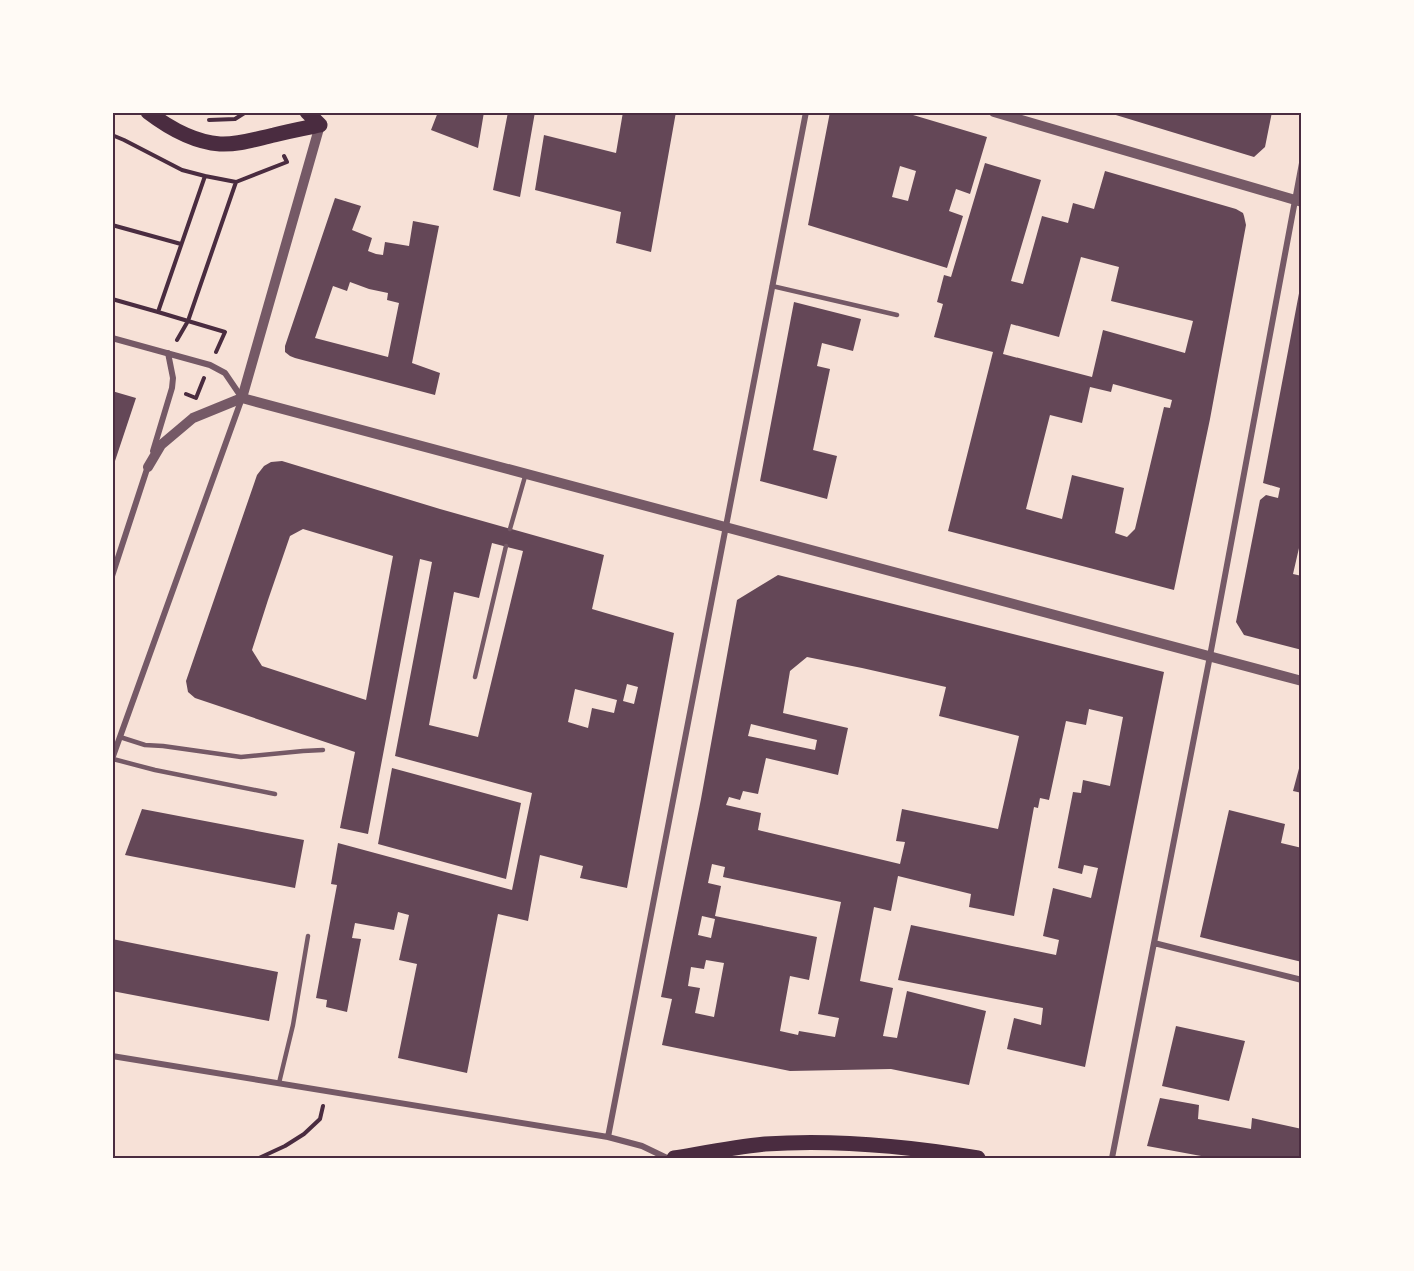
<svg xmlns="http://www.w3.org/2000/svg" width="1414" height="1271" viewBox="0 0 1414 1271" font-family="Jost,sans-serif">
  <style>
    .building { fill: #644757; fill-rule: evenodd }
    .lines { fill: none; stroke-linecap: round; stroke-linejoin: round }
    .path { stroke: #4a2c40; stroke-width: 4 }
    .service { stroke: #755966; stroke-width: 4.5 }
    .minor { stroke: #755966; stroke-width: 6 }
    .tertiary { stroke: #755966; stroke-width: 10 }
    .primary { stroke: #4a2c40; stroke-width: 15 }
    .neatline { fill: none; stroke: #4a2c40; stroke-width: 2 }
  </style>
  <rect width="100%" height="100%" fill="#f7e1d7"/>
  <path class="building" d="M438,112H484L478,148L431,130Z
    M508,112H535L520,197L493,190Z
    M623,112H676L651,252L616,243L621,212L535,190L544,135L616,153Z
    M830,112H903L987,137L970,194L956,189L949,211L963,216L947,268L808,225ZM900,166L916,171L908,201L892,197Z
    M1106,112H1272L1265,147L1254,157Z
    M985,163L1041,180L1011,281L1023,284L1042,216L1068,223L1073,203L1094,209L1105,171L1236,209L1243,213L1244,216L1246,225L1210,419L1174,590L948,531L993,352L934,337L943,304L937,302L944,275L951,277ZM1081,257L1119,267L1111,301L1193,321L1185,353L1103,330L1092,377L1003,354L1011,324L1059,337ZM1113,384L1172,400L1170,408L1164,407L1135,529L1127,537L1115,533L1124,488L1072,475L1062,519L1026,509L1050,415L1082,423L1090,387L1111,392Z
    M335,198L361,206L352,230L372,238L368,251L376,254L383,255L385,242L409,246L413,221L439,226L412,363L440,373L435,395L295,358L290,356L285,352V346ZM350,282L369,289L388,293L387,300L399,303L388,357L315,338L333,286L347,291Z
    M1300,288H1302V415L1299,428H1302V535L1293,574L1302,576V650L1244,635L1236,622L1260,500L1266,495L1278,498L1280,488L1263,483Z
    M794,302L861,319L853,351L822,343L817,366L830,369L813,450L837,456L827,499L760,481Z
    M112,391L136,398L113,467L112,466Z
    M282,461L440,509L604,555L592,609L674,633L627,888L580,878L583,866L540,855L528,921L498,914L467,1073L398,1058L417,964L399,960L409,915L398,912L394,930L355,923L352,938L361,939L347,1012L326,1007L327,1000L316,998L337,885L331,884L338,843L512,890L532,793L395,756L432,562L420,559L368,834L340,828L355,752L195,698L188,692L186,681L257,475L264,466L271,462ZM303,529L393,556L366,700L262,666L252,650L268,600L290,536ZM492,543L523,551L478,737L429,725L454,592L479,598ZM627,684L638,687L634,704L623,701ZM575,689L617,700L614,713L592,708L588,728L568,722Z
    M778,575L1164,672L1085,1067L1007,1049L1014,1018L1041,1025L1043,1008L898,980L911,925L1056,955L1059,940L1043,936L1053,888L1091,898L1098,868L1084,865L1082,874L1058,868L1073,792L1081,793L1083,780L1110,786L1123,717L1089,709L1086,725L1066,721L1049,800L1040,798L1038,808L1034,807L1014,916L969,907L971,894L898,876L891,911L874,907L860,981L893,988L883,1036L897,1038L907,991L986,1011L969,1085L891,1069L790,1071L662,1045L672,999L661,997L701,799L737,600ZM807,657L862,668L946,687L939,716L1019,736L998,829L902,809L896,841L905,842L900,864L758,830L761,813L726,805L729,797L740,800L743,791L758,794L766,758L838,775L848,728L783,713L790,671ZM751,724L817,740L815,750L748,736ZM712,864L725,867L723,877L841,902L818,1014L839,1018L835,1037L799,1031L798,1035L780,1031L790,976L809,980L817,937L715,916L721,886L708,883ZM702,916L715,919L711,938L698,935ZM706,960L724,963L714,1017L695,1013L700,988L688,986L691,967L704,969Z
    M1301,761H1302V793L1293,791Z
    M392,768L521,803L506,879L378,844Z
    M142,809L304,840L295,888L125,855Z
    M1229,810L1285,824L1281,843L1302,848V962L1200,937Z
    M112,939L278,972L269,1021L112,991Z
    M1176,1026L1245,1041L1229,1101L1162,1086Z
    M1160,1098L1199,1105L1198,1119L1251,1129L1252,1118L1302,1129V1158H1212L1147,1146Z"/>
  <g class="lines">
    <path class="path" d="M209,120L235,119L246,112
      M112,135L124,140L182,170L205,176L158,312L188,321L177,340
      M205,176L236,182
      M112,225L181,244
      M112,299L158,312
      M216,352L225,332L188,321L236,182L287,162L284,156
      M186,394L196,398L204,378
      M259,1158L285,1146L304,1134L320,1119L323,1106"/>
    <path class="service" d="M772,286L897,315
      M510,529L526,473
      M475,677L506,546
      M120,737L145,745L163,746L241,757L303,751L323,750
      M113,759L155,770L275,794
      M279,1083L293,1025L308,936"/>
    <path class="minor" d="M112,338L210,365L225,373L242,398L112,759
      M153,451L172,388L173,378L168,353
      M112,576L148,466
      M1154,943L1302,980
      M112,1056L608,1137L642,1146L667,1158
      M608,1137L806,112
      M1112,1158L1210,656L1302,163"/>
    <path class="tertiary" d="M994,112L1302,202
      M242,398L1302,681
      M242,398L320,125
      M148,467L161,445L193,418L242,398"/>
    <path class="primary" d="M148,112C169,128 193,142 220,144C238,145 256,139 274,135C289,131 305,128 320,125
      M307,112L320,125
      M674,1158C704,1153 734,1147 765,1144C837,1139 907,1146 978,1158"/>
  </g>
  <rect width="1414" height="1271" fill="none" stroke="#fffaf5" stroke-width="228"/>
  <rect x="114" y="114" width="1186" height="1043" class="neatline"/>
</svg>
